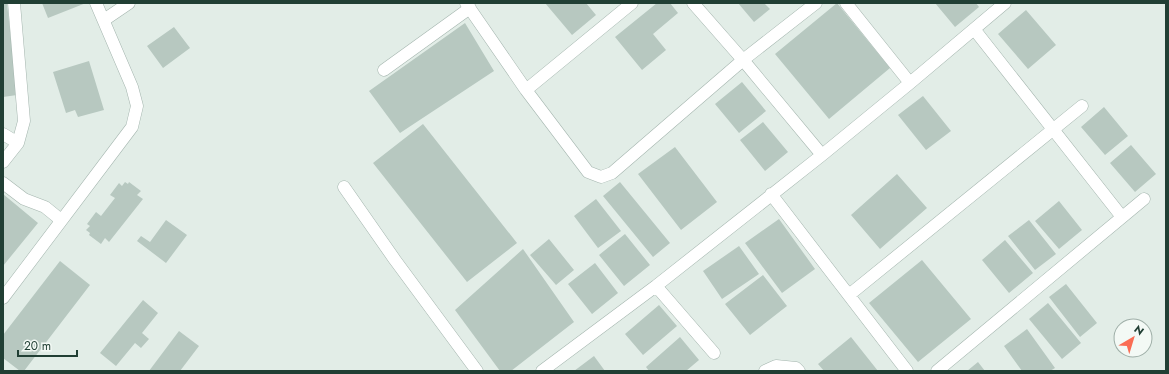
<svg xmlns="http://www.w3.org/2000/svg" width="1169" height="374" viewBox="0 0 1169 374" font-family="Jost,sans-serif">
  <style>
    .building { fill: #b7c8c0 }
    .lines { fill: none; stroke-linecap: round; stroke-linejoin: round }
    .minor-casing { stroke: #a4b5ae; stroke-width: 13 }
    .minor { stroke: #fff; stroke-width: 12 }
  </style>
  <rect width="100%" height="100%" fill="#e2ede7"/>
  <path class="building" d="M3,3H7L17,95L3,97Z
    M42,3H86L48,18Z
    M545,3H586L596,15L572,35Z
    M657,3H670L678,13L653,34L666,50L642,70L615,37Z
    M738,3H764L770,9L754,22Z
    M837,3L890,68L829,119L775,54Z
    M935,3H976L979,7L955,27Z
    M1026,10L1056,45L1028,69L998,34Z
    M465,23L494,71L400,133L369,91Z
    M174,27L190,48L163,68L147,46Z
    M89,61L104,110L78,117L75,110L66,113L53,72Z
    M742,82L766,111L739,133L715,104Z
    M923,96L951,131L926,150L898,115Z
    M1104,107L1128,136L1105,155L1081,127Z
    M763,122L788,152L765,171L740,140Z
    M423,124L517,243L467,282L373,163Z
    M1131,145L1156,174L1135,192L1110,163Z
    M675,147L717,202L681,230L638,174Z
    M897,174L927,208L880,249L851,215Z
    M125,182L128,184L129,182L141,191L137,195L143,199L109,242L105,238L101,244L89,235L90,233L86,230L90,226L87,224L96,212L101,216L115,198L110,195L119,183L122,186Z
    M620,182L670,243L653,257L603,196Z
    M3,194L38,223L3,266Z
    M596,199L621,231L598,248L574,216Z
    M1059,201L1082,230L1059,249L1035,221Z
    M779,219L815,269L782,293L745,243Z
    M166,220L187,235L166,263L137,241L141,236L150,242Z
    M1029,220L1056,254L1035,270L1008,236Z
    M625,234L650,265L624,286L599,255Z
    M549,239L574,270L556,285L530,255Z
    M1005,240L1033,273L1009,293L982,260Z
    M739,246L759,274L722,299L703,271Z
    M523,249L574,322L511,371H500L455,310Z
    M922,260L971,319L918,362L869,303Z
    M60,261L90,285L24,371H20L3,358V335Z
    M595,263L618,293L592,314L568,284Z
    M763,275L787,306L750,335L725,304Z
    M1066,284L1097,323L1080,337L1049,297Z
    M143,300L158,313L142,333L149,339L141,348L135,343L116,366L100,353Z
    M1048,303L1081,343L1062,359L1029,319Z
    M659,305L677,326L643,355L625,334Z
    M1027,329L1055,368L1050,371H1022L1004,346Z
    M179,331L199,346L180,371H149Z
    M680,337L699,360L686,371H649L646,367Z
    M851,337L878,371H824L818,364Z
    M594,356L605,371H574Z
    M978,362L985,371H967Z"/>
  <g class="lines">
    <g class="minor-casing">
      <path id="minor" d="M466,3L526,90L588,172L601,177L612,173L743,60L816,3
        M693,3L743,60L822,155
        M846,3L910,83
        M104,20L129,3
        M974,29L1122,217
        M384,70L470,8
        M526,90L632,3
        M3,134L18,143
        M3,162L18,143L24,121L14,3
        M3,183L24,199L45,207L61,220
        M344,187L395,260L477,371
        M771,194L907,371
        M656,286L714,353
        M849,295L1082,106
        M3,298L132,127L137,106L132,87L96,3
        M542,371L656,286L822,155L910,83L1005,3
        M765,371L776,366L796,368L799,371
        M937,371L1144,199"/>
    </g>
    <use href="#minor" class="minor"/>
  </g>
  <rect width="1169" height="374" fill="none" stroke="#213f34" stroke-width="8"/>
  <g transform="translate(1133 338) rotate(38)"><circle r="19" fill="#f3f9f5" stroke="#9fafa8"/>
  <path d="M0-3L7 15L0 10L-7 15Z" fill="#fa6d54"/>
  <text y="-6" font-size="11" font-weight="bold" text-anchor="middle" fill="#213f34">N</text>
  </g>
  <path d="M18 350v6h59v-6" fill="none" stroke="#213f34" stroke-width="2"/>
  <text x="24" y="350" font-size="12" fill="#213f34" stroke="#f3f9f5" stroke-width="3" paint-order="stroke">20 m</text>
</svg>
